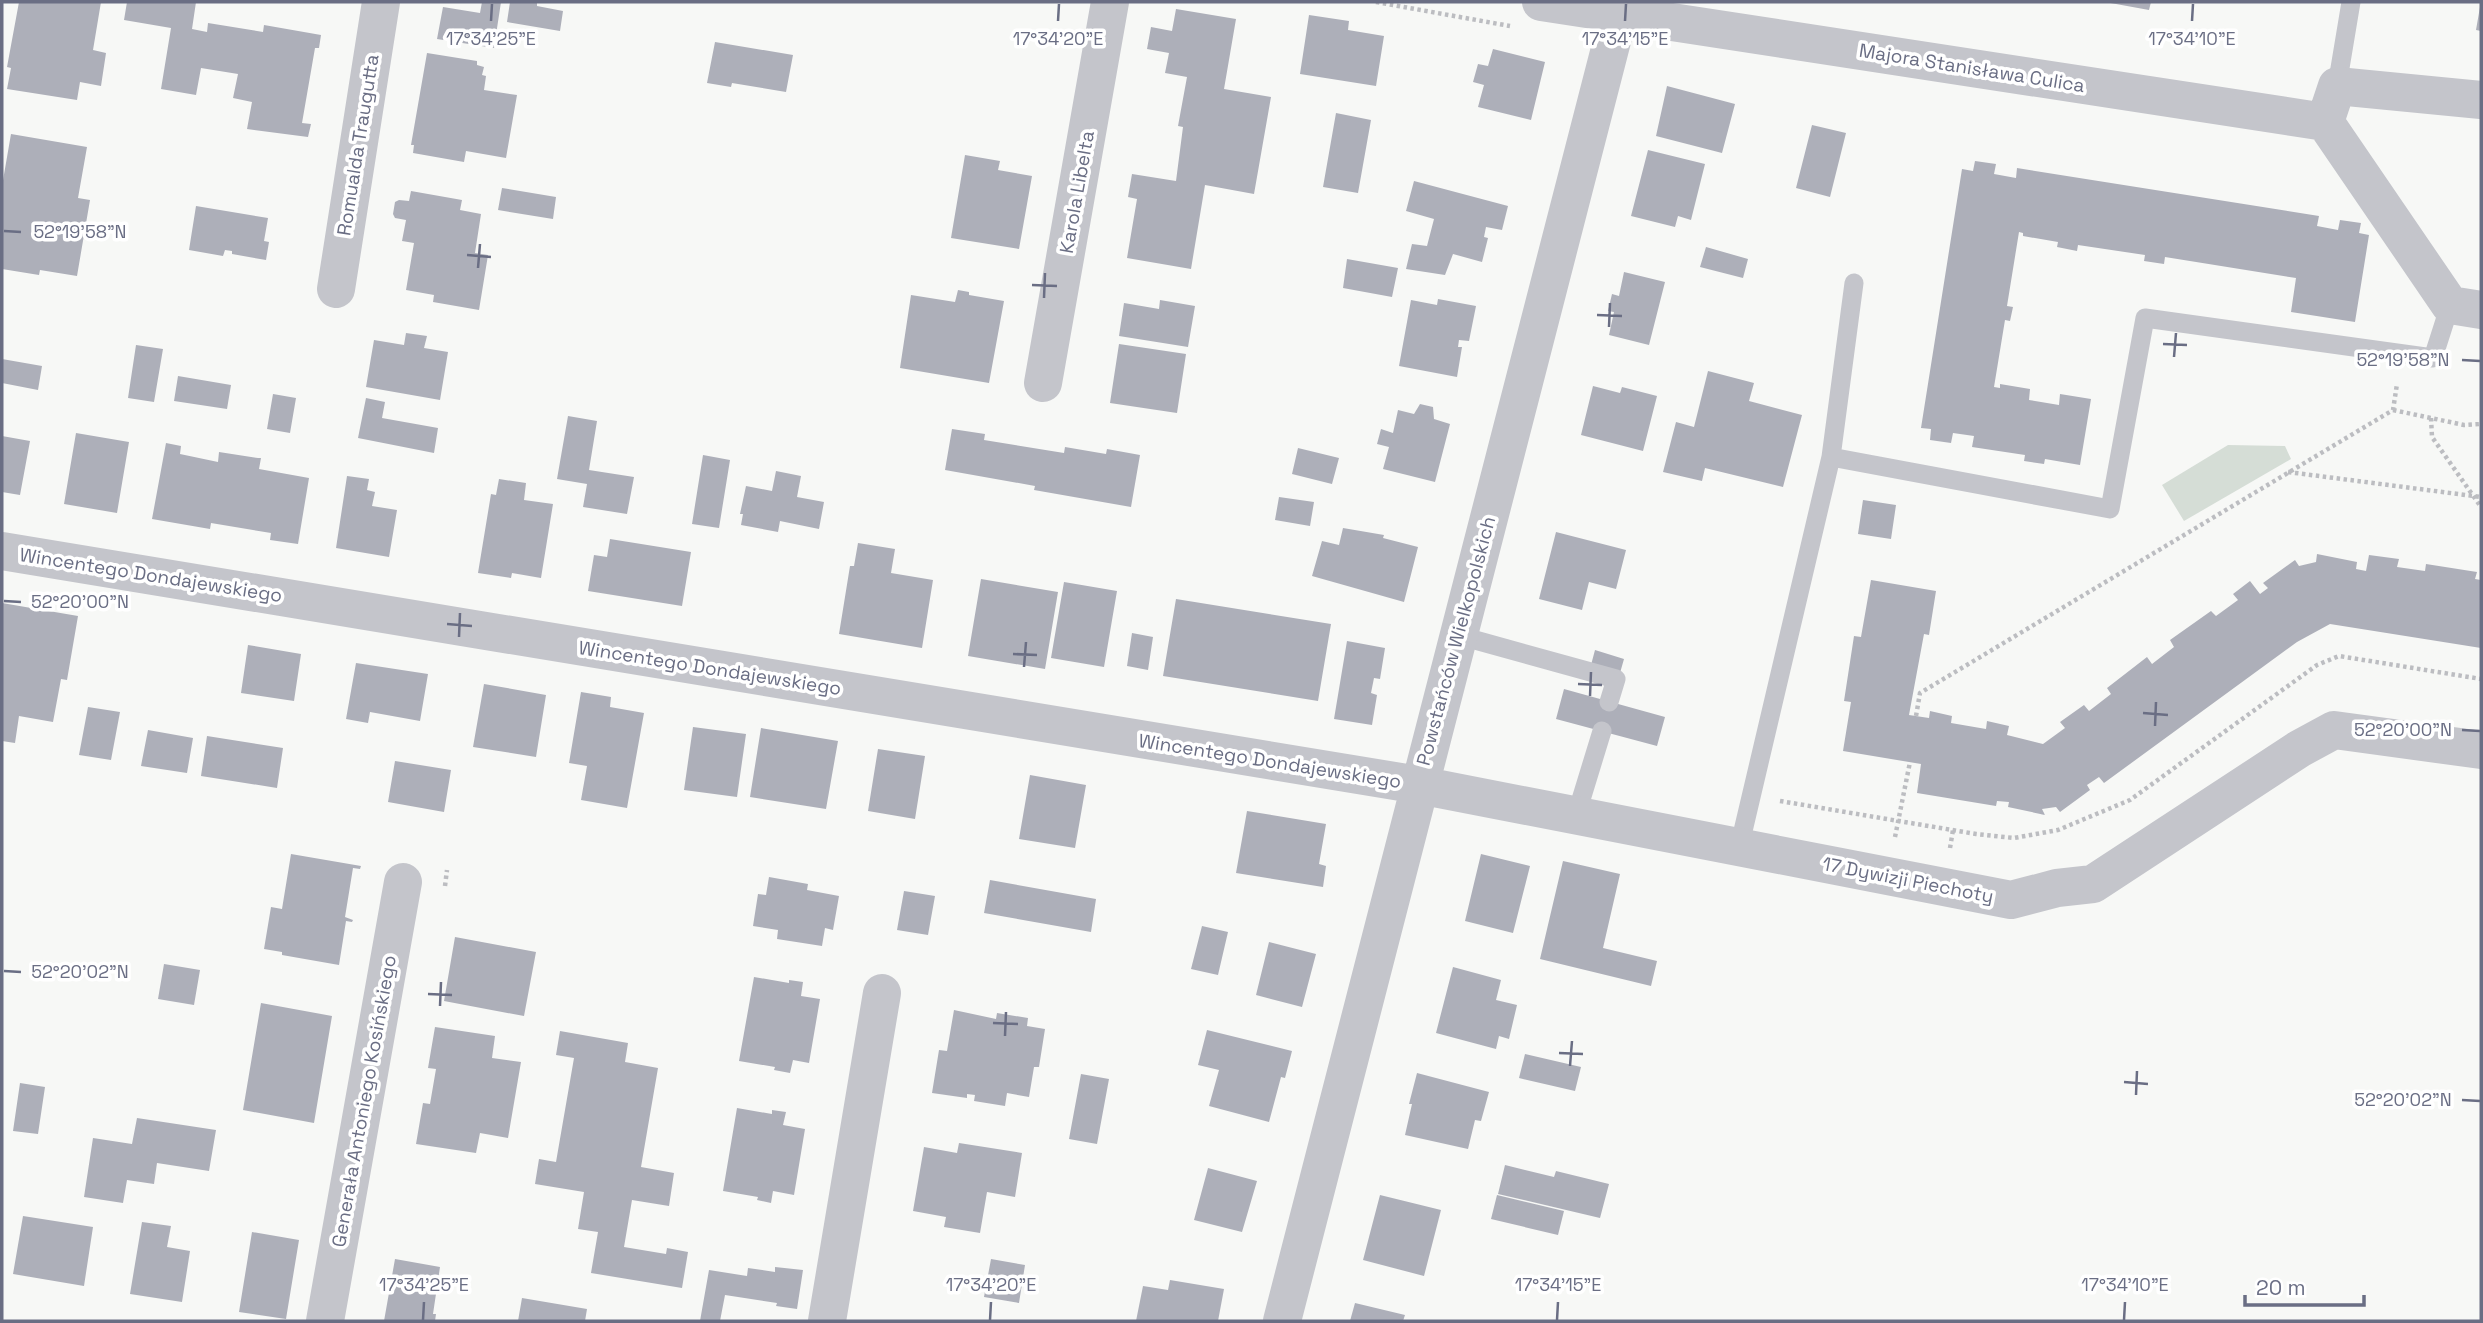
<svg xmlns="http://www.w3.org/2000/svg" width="2483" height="1323" viewBox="0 0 2483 1323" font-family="'Space Grotesk',sans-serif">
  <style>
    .green { fill: #d5ddd6 }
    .building { fill: #adafb9 }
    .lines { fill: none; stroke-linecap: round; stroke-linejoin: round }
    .path { stroke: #bcbdc1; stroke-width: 4.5; stroke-dasharray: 3.5 3.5; stroke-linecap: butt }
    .lane { stroke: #c4c5cb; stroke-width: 19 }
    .street { stroke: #c4c5cb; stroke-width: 38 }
    .ticks { fill: none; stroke: #6a6e84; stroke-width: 2.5 }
    .labels { text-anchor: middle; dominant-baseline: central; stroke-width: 7; stroke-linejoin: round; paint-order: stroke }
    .street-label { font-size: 19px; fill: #6a6e84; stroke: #fff }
    .ticks-label { font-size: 18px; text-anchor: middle; fill: #6a6e84; stroke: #fff; stroke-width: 7; stroke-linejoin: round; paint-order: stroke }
  </style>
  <rect width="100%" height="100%" fill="#f7f8f6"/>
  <path class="green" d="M2228,445L2285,446L2291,459L2184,521L2162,485Z"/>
  <path class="building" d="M19,2H101L93,50L106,53L101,86L80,82L77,100L7,89L11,68L7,67Z
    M127,2H196L192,29L207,32L208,23L263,32L264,25L321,35L319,48H315L302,123L311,124L308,137L247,129L252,102L233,98L238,74L201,68L196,95L161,89L171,28L124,20Z
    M482,2H501L494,48L437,39L443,7L480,13Z
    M510,2H537V6L563,11L560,31L507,22Z
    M2105,2H2151L2149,10Z
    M2480,7H2481V31L2476,30Z
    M1176,9L1236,19L1224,89L1271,97L1254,194L1205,185L1191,269L1127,258L1137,199L1128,197L1132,174L1176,181L1183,127L1178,126L1187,77L1165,73L1169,53L1147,49L1151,27L1172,31Z
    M1309,15L1349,21L1348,30L1384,36L1376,86L1300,74Z
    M715,42L793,55L786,92L732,83L731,87L707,83Z
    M1493,49L1545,62L1531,120L1478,107L1484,85L1473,82L1478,64L1488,66Z
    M427,53L477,61V65L484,67L482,75L486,76L484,90L517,95L506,158L466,151L464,162L413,153L414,145H411Z
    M1667,86L1735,104L1722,153L1656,136Z
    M1336,113L1371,120L1358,193L1323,187Z
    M1812,125L1846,133L1830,197L1796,188Z
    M11,134L87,147L78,198L90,200L77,276L40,270L39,275L2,269V186Z
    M1648,150L1705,164L1691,220L1678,216L1675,227L1631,216Z
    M965,155L1000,161L998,170L1032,176L1019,249L951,238Z
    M1975,161L1996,164L1994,174L2016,178L2017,168L2319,216L2317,226L2338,230L2340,220L2361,223L2359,233L2369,235L2355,322L2291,312L2296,278L2165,257L2164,264L2144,261L2145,255L2078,245L2077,251L2057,247L2058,242L2023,236V233L2019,232L2007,306L2013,307L2010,321L2005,320L1994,387L2000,388V384L2030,389L2029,400L2059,405L2060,394L2091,399L2080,465L2045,459L2044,464L2024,461L2025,455L1972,447L1974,436L1953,433L1951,443L1930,440L1931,429L1921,428L1962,169L1973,171Z
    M1414,181L1508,206L1502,230L1486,227L1484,237L1488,238L1482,262L1453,254L1445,275L1406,269L1412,244L1427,246L1434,219L1406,211Z
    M502,188L556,197L553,219L498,210Z
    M411,191L462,200L460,210L481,214L475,253L488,255L479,310L433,302L434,295L406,290L414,243L402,241L406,220L395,218L393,214L395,202L399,200L409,201Z
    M196,206L268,218L264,241L269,242L266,260L232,254V251L225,250L223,256L189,250Z
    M1706,247L1748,259L1743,278L1700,267Z
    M1347,259L1398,268L1392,297L1343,288Z
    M1624,272L1665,282L1649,345L1609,335L1614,312L1608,311L1612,294L1619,296Z
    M958,290L969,292V295L1004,301L989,383L900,368L911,295L955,302Z
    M1438,299L1476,306L1469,341L1459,340L1458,347H1462L1457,377L1399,366L1411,300L1437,305Z
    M1160,300L1195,306L1188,347L1119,336L1124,303L1159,309Z
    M406,333L427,336L424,348L448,352L440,400L366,387L374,340L404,345Z
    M1119,344L1186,354L1177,413L1110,403Z
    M136,345L163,349L154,402L128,398Z
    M2,359L42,366L38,390L2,383Z
    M1708,371L1754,383L1749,401L1802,415L1783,487L1705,468L1702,481L1663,472L1676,422L1694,427Z
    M178,376L231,385L227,409L174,401Z
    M1593,386L1620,393L1622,387L1657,396L1643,451L1581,435Z
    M273,394L296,398L290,433L267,429Z
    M366,398L385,402L382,418L438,428L434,453L358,438Z
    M1420,404L1433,407L1434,419L1450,424L1435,482L1383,469L1389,447L1377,444L1381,429L1393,433L1398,410L1414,414Z
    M568,416L597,421L589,470L634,477L627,514L583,507L587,484L557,479Z
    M952,429L985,434L984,440L1064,453L1065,447L1106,454L1107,449L1140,455L1131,507L1034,490L1035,486L945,470Z
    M76,433L129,442L117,513L64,504Z
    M2,436L30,441L20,495L2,492Z
    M166,443L181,446L180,454L218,462L219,452L258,458H261L259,469L309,478L298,544L270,540L271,533L211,523L210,529L152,519Z
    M1298,448L1339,458L1332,484L1292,474Z
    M703,455L730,460L719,528L692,524Z
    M776,471L801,476L797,497L824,502L819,529L780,521L778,532L741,525L743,514H740L746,486L772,491Z
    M347,476L369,479L367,490L375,492L372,506L397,510L389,557L336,548Z
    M499,479L526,483L524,500L553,504L541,578L512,573L511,578L478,573L491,494L496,495Z
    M1279,497L1314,502L1310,526L1275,520Z
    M1863,500L1896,505L1891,539L1858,534Z
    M1343,528L1384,535L1383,538L1418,547L1404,602L1312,576L1322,541L1339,545Z
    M1556,532L1626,550L1616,589L1589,582L1582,610L1539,599Z
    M610,539L691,552L682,606L588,591L594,555L607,557Z
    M858,543L895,549L891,573L933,580L922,648L839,634L850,566H854Z
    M2317,554L2357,562L2356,569L2366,571L2369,555L2399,559L2397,567L2425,571L2426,564L2477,572L2475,579L2481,580V648L2330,624L2297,642L2104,783L2099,777L2087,785L2090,790L2060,812L2056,807L2042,809L2045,815L2008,807L2009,802L1997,801L1996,806L1917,793L1921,764L1843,751L1851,702L1844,701L1854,636L1861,637L1871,580L1936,591L1929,635L1924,634L1909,715L1929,718L1930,711L1952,716L1951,723L1986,729L1987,721L2009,726L2007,735L2043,744L2065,728L2060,722L2084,705L2089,711L2111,694L2107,688L2147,657L2152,664L2174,647L2170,640L2211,611L2216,616L2238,600L2233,594L2250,581L2260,594L2268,588L2263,583L2295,560L2299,566L2316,562Z
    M981,579L1058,592L1045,669L968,656Z
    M1064,582L1117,591L1104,667L1051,658Z
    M1176,599L1331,624L1318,701L1163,676Z
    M2,603L78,616L67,680L61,679L53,722L19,716L15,743L2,741Z
    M1132,633L1153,637L1148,670L1127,666Z
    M1347,641L1385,648L1380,679L1374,678L1371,693L1377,695L1372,725L1334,719Z
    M248,645L301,654L294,701L241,693Z
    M1595,650L1624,659L1620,673L1591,665Z
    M356,663L428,674L420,721L370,712L368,723L346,719Z
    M484,684L546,695L536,757L473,747Z
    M1564,689L1665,717L1657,746L1556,719Z
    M581,692L611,697L610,707L644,713L627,808L581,800L587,766L569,763Z
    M88,707L120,712L111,760L79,755Z
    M693,727L746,734L737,797L684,790Z
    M761,728L838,741L826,809L750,797Z
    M148,730L193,738L187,773L141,766Z
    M207,736L283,748L277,788L201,776Z
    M878,749L925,756L915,819L868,811Z
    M395,761L451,770L444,812L388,802Z
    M1030,775L1086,785L1075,848L1019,839Z
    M1247,811L1326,824L1319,864L1326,866L1323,887L1236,873Z
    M291,854L361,866L360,869L353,868L345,917L353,920L352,922L346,921L339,965L282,955V952L264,949L271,907L282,909Z
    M1481,854L1530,866L1513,933L1465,921Z
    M1563,861L1620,874L1603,948L1657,961L1651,986L1540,959Z
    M769,877L808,884L807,890L839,896L833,930L825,928L822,946L777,939L778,930L753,926L758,894L766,895Z
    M990,880L1096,899L1091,932L984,913Z
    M904,891L935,896L928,935L897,930Z
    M1202,926L1228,932L1218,975L1191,969Z
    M455,937L536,952L524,1016L444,1001Z
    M1269,942L1316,954L1302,1007L1256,995Z
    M164,964L200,970L194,1005L158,999Z
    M1453,967L1501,980L1496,1000L1517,1005L1509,1039L1499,1036L1496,1049L1436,1033Z
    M754,977L789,983V980L803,982L801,996L820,999L809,1063L793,1060L790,1073L774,1070L775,1067L739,1061Z
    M261,1003L332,1016L314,1123L243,1110Z
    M954,1010L996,1019L997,1013L1028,1018L1027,1026L1045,1029L1039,1067H1034L1029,1097L1007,1093L1005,1106L974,1101L975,1095L967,1094V1098L932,1093L939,1050L947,1051Z
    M435,1027L495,1036L492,1058L521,1062L508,1138L480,1133L476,1153L416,1144L423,1103L430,1104L436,1069L428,1068Z
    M1207,1030L1292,1051L1285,1078L1281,1077L1269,1122L1209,1106L1219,1070L1198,1065Z
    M560,1031L628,1043L625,1062L658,1068L641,1167L674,1173L669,1206L632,1200L624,1247L666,1254L667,1248L688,1252L682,1288L591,1273L598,1232L578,1229L584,1192L535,1184L539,1159L556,1162L574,1058L556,1055Z
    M1525,1054L1581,1067L1575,1091L1519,1078Z
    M1417,1073L1489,1092L1481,1121L1475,1120L1468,1149L1405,1135L1412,1104H1409Z
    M1081,1074L1109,1079L1097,1144L1069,1139Z
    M20,1083L45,1087L38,1134L13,1131Z
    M737,1108L772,1114V1110L786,1112L783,1125L805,1129L794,1195L773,1191L771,1203L757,1200L758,1197L723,1191Z
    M137,1118L216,1130L209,1171L157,1163L154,1184L127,1180L123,1203L84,1197L93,1138L132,1144Z
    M959,1143L1022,1153L1015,1197L987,1192L980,1233L944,1227L946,1217L913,1211L924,1147L957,1153Z
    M1505,1165L1554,1177L1556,1171L1609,1184L1600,1218L1498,1194Z
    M1208,1168L1257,1181L1242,1232L1194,1220Z
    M1380,1195L1441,1210L1424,1276L1363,1260Z
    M1497,1195L1564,1211L1558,1235L1491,1219Z
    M23,1216L93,1227L84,1286L13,1274Z
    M142,1222L171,1226L167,1247L190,1251L182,1302L130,1294Z
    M252,1232L299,1240L286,1319L239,1312Z
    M395,1259L440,1267L433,1314H436L435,1321H384Z
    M991,1259L1025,1265L1019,1303L984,1297Z
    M775,1267L803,1270L797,1309L776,1306L777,1303L725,1295L720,1321H700L709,1270L747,1276L748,1268L775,1272Z
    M1170,1280L1224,1289L1218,1321H1136L1143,1286L1168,1290Z
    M522,1298L587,1309L585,1321H518Z
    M1355,1303L1405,1315L1403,1321H1350Z"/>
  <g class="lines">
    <path class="path" d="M1376,2L1510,26
      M2393,410L2464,425L2481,424
      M2431,418L2432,437L2481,507
      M2288,472L2481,497
      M1916,716L1920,693L2393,410L2397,384
      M1780,801L1976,834L2014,838L2058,830L2130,800L2317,665L2339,656L2481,679
      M1895,837L1910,762
      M1950,848L1953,830
      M445,886L447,870"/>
    <path class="lane" d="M2337,86L2351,2
      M1831,457L2110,509L2145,318L2433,358L2450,305
      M1457,635L1616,679L1609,702
      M1576,816L1602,731
      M1739,848L1831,457L1854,283"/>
    <path class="street" d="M1541,2L2325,122L2450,305L2481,310
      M2325,122L2337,86L2481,100
      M336,289L381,2
      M1043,383L1110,2
      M2,551L1419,785L2011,900L2057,888L2093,884L2299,749L2334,730L2481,750
      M325,1321L403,882
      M827,1321L882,993
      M1282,1321L1622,2"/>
  </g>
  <path class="ticks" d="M491,21L492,4M1058,21L1059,4M1625,21L1626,4M2192,21L2193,4M4,231L21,232M467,255L491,257M478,268L480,244M1032,285L1057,286M1044,298L1045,273M1597,315L1622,316M1609,327L1610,303M2163,344L2187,345M2174,357L2176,333M2462,360L2480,361M4,601L21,602M447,624L472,626M459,637L460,613M1013,654L1037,655M1024,667L1026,642M1578,684L1602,685M1590,696L1591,672M2143,713L2168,715M2155,726L2156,702M2462,730L2480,731M4,971L21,972M428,994L452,995M440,1006L441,982M993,1023L1018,1024M1005,1036L1006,1012M1559,1053L1583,1054M1570,1066L1572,1041M2124,1082L2148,1084M2136,1095L2137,1071M2462,1100L2480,1101M423,1320L424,1302M990,1320L991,1302M1557,1320L1558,1302M2124,1320L2125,1302"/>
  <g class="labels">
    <g class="street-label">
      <text transform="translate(1972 68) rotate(9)">Majora Stanisława Culica</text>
      <text transform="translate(358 145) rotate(-81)">Romualda Traugutta</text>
      <text transform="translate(1077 192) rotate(-80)">Karola Libelta</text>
      <text transform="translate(151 575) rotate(9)">Wincentego Dondajewskiego</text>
      <text transform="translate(1456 641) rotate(-75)">Powstańców Wielkopolskich</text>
      <text transform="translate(710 668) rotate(9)">Wincentego Dondajewskiego</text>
      <text transform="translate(1270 761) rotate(9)">Wincentego Dondajewskiego</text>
      <text transform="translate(1908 880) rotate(11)">17 Dywizji Piechoty</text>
      <text transform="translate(364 1101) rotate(-80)">Generała Antoniego Kosińskiego</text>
    </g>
  </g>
  <g class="ticks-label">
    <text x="491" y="45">17°34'25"E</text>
    <text x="1058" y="45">17°34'20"E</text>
    <text x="1625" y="45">17°34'15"E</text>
    <text x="2192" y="45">17°34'10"E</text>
    <text x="80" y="238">52°19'58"N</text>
    <text x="2403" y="366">52°19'58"N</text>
    <text x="80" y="608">52°20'00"N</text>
    <text x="2403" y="736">52°20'00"N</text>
    <text x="80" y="978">52°20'02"N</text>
    <text x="2403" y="1106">52°20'02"N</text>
    <text x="424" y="1291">17°34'25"E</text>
    <text x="991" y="1291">17°34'20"E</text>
    <text x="1558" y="1291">17°34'15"E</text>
    <text x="2125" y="1291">17°34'10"E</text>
  </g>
  <rect width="2483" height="1323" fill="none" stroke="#6a6e84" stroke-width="7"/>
  <path d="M2245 1295v10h119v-10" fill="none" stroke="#6a6e84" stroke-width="3.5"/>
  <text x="2256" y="1295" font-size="21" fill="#6a6e84" stroke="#ffffff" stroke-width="5" paint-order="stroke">20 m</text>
</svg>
